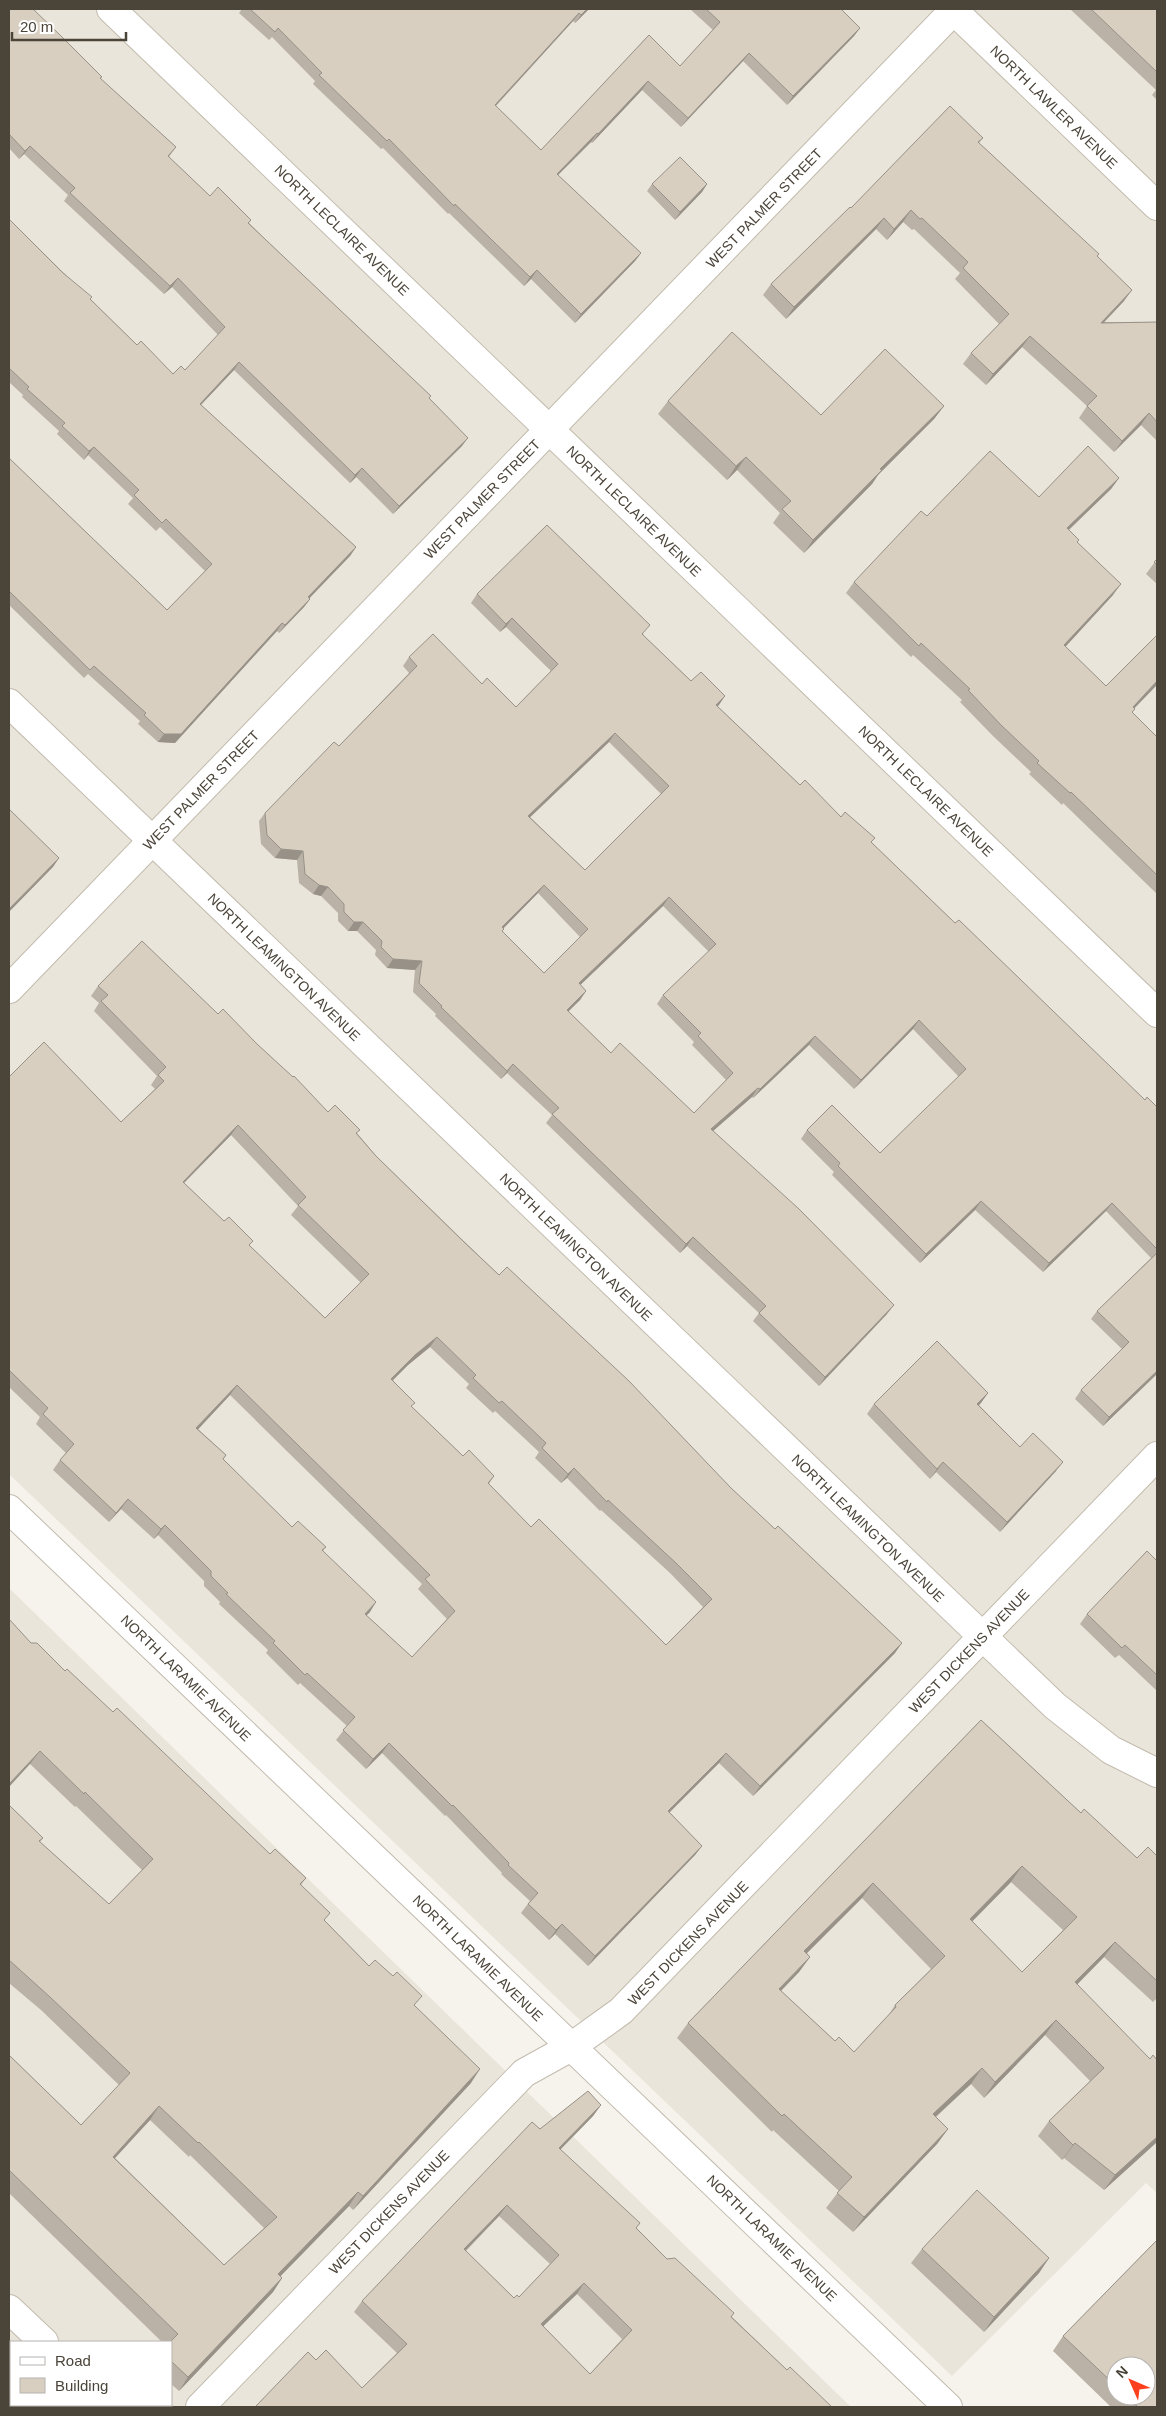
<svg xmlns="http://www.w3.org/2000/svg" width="1166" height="2416" viewBox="0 0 1166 2416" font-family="Arial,sans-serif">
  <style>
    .residential { fill: #eae5da; fill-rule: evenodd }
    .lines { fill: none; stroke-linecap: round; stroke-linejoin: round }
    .minor-casing { stroke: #c2bbae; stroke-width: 30 }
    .minor { stroke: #fff; stroke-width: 28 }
    .wall { fill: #bab2a6; fill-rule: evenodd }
    .shaded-wall { fill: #979187 }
    .building { fill: #d8cfc1; stroke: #979187; fill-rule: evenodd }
    .labels { text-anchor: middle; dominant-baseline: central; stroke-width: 4.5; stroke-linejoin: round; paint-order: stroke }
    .street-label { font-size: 14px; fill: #4b4439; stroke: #fff }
  </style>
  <rect width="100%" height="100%" fill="#f6f3ec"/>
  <path class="residential" d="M9,9H1157V2193L1146,2183L952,2376L9,1474Z
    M9,1588L851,2407H9ZM11,2342H171V2405H11Z"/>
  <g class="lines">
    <g class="minor-casing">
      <path id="minor" d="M111,9L1157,1013
        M952,9L1157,206
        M9,703L1055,1706L1111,1750L1157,1773
        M9,989L955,9
        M9,1509L948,2407
        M9,2309L44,2342
        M109,2405L111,2407
        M200,2407L524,2073L571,2047L621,2011L1157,1456"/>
    </g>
    <use href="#minor" class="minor"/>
  </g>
  <path class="wall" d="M9,9L100,79L176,147L169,157L210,196L251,220L249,223L429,399L462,446L393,514L356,477L350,483L234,370L201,405L356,547L350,556L309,598L310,599L304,607L279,633L277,631L175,743L158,742L138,724L140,721L88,674L84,678L9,605V458L167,610L205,571L160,527L156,531L128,504L133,498L88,455L84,460L57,434L59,431L22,397L23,395L9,382V219L137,345L173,374L185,370L218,335L172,287L164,294L64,201L68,195L24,154L19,159L9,148Z
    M242,9H589L575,23L573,21L496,106L541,150L649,35L680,66L713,30L690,9H841L860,28L854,36L787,105L743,61L681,127L642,90L592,143L591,142L558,175L641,253L635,261L575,323L531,279L524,286L449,213L448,214L383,148L381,149L313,84L315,81L272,37L269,40L239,13Z
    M1070,9H1157V100L1152,95L1156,90Z
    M983,138L979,143L1097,256L1124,301L1104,322H1157V441L1141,425L1114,452L1079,418L1087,406L1022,347L986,385L963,364L971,353L999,324L955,279L960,273L914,229L912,230L903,222L887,240L876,229L786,319L763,295L771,284L851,208Z
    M652,184H707L702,192L675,220L647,191Z
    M668,401L821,415L944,406L934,419L878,475L872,484L804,553L773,523L780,513L737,470L727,480L658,414Z
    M1119,478L1111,489L1069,530L1113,595L1065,647L1106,686L1135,709L1132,713L1157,737V894L1063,803L1062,805L1029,774L1031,772L993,736L960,702L962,700L913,655L911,657L846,593L854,582L927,516L1039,497Z
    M1157,559V584L1146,574Z
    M477,594L644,634L643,635L800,785L841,817L872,843L955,923L1145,1100L1157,1107V1374L1103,1426L1075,1399L1081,1390L1122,1349L1091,1319L1097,1311L1151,1258L1106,1211L1043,1272L975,1210L920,1263L832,1175L834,1172L801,1139L807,1130L880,1153L959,1077L913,1029L854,1089L809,1045L753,1098L752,1097L713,1131L887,1314L819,1386L753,1321L759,1313L687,1246L680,1253L546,1123L552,1115L507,1073L501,1079L435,1016L436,1014L413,992L415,970L387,968L375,955L376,950L357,931H348L338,921V913L321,896L313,894L299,883L297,860L275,858L261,844L259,821L265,813L339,746L409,673L403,666L409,657L482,684L516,707L551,671L506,627L500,632L471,603ZM609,742L661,794L585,870L530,817ZM538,893L580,937L544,973L502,932L503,928ZM663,906L709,952L663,995L657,1004L694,1042L692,1045L726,1080L694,1113L611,1053L568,1011L580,1000L586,991L580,985Z
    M98,986L218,1014L257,1044L328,1112L357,1133L376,1156L499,1275L731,1488L895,1653L753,1796L719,1763L669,1812L702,1846L695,1855L588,1966L555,1934L549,1940L521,1913L530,1901L501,1874L502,1873L446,1815L445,1816L382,1753L366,1769L336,1740L347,1726L300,1683L298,1685L266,1653L268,1650L219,1604L220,1602L204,1586V1581L158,1535L154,1539L121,1509L109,1522L53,1470L60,1460L66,1453L36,1424L40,1417L9,1387V1077L121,1122L155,1089L151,1085L157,1076L94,1011L99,1003L91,996ZM231,1135L298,1206L291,1215L361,1283L325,1318L184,1183ZM430,1347L469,1384L466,1388L493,1413L495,1411L539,1452L535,1458L561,1483L567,1478L600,1511L601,1510L670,1573L703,1607L666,1645L531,1527L489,1484L494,1476L463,1456L412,1407L393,1380L408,1365ZM230,1395L422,1584L418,1589L447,1619L412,1657L366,1615L370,1612L323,1551L326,1547L292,1527L223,1460L226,1455L198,1429Z
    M988,1393L979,1405L1020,1447L1056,1471L1000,1532L936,1472L930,1479L867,1414L874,1404Z
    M1157,1561V1691L1119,1655L1115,1658L1080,1624L1087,1614Z
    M31,1643L113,1712L270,1854L306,1878L301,1885L325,1921L369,1966L415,2007L471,2083L353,2210L349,2206L280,2276L282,2278L273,2292L179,2391L171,2384V2342H162L9,2193V2055L81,2125L119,2085L41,2010L9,1983V1805L43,1838L40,1842L109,1904L142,1870L76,1806L75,1807L30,1764ZM150,2120L189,2157L190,2155L264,2228L224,2265L115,2158Z
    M981,1720L1081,1813L1137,1858L1157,1856V1998L1153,2002L1104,1957L1077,1984L1157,2142L1104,2190L1064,2158L1062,2160L1038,2136L1049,2121L1090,2081L1045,2035L984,2098L971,2084L936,2117L948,2129L937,2144L853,2232L826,2208L839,2191L773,2130L772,2132L677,2038L688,2023ZM1011,1882L1063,1930L1022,1972L972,1921ZM862,1898L931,1969L895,2005L888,2016L854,2052L835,2041L781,1991L799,1972L810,1957L807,1953Z
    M601,2105L593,2116L560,2150L667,2259L732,2317L787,2370L832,2407H255L316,2360L362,2388L397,2353L354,2312L362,2301L540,2129ZM499,2216L550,2264L519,2297L514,2298L466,2251ZM577,2294L622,2339L590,2374L543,2326Z
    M1157,2240V2407H1111L1053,2351L1063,2336ZM1116,2366H1146V2396H1116Z
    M922,2249L1049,2258L1039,2273L984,2332L911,2263Z"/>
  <path class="shaded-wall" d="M587,9H589L575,23L581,15Z
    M579,13L573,21L489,113L495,105Z
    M860,28L854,36L787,105L793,96Z
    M749,53L743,61L681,127L688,118Z
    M648,81L642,90L592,143L598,134Z
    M597,133L591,142L551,182L557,174Z
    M30,146L24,154L19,159L25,151Z
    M707,184L702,192L675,220L680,212Z
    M911,210L903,222L887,240L894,229Z
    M884,218L876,229L786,319L794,307Z
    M641,253L635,261L575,323L581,314Z
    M537,270L531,279L524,286L530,277Z
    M178,278L172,287L164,294L170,286Z
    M1132,290L1124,301L1093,334L1101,323Z
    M1030,336L1022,347L986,385L993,374Z
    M239,362L234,370L194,412L200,404Z
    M944,406L934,419L878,475L872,484L804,553L813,540L880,469Z
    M1149,413L1141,425L1114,452L1122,441Z
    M468,438L462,446L393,514L399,506Z
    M94,447L88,455L84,460L89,451Z
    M746,457L737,470L727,480L736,466Z
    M362,468L356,477L350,483L355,475Z
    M1119,478L1111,489L1059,539L1067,528Z
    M356,547L350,556L302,606L308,597Z
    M1121,584L1113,595L1056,657L1064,645Z
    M310,599L304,607L279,633L285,625Z
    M512,618L506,627L500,632L506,624Z
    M282,623L277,631L175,743L158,742L164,734Z
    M1157,681V685L1125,718L1133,707Z
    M725,696L719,705L710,713L716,705Z
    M615,733L609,742L522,825L528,816Z
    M281,849L303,851L297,860L275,858Z
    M59,858L53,867L9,912V909Z
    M319,885L328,887L321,896L313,894Z
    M544,885L538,893L496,936L502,927Z
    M669,897L663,906L573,992L579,983Z
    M354,922H363L357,931H348Z
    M393,959L422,961L415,970L387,968Z
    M586,991L580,1000L561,1019L567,1010Z
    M919,1020L913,1029L854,1089L861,1080Z
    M815,1036L809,1045L753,1098L760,1089Z
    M513,1064L507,1073L501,1079L507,1071Z
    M758,1088L752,1097L705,1138L711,1129Z
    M238,1125L231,1135L176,1191L183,1182Z
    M981,1201L975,1210L920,1263L926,1254Z
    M1112,1203L1106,1211L1043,1272L1049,1263Z
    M693,1237L687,1246L680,1253L686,1244Z
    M894,1305L887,1314L819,1386L825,1377Z
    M437,1337L430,1347L408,1365L384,1389L391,1379L415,1355Z
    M1157,1371V1374L1103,1426L1109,1417Z
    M237,1385L230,1395L190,1438L196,1428Z
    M988,1393L981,1403L970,1414L977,1404Z
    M943,1462L936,1472L930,1479L937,1469Z
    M1063,1462L1056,1471L1000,1532L1007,1522Z
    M574,1468L567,1478L561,1483L568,1474Z
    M128,1499L121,1509L109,1522L116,1513Z
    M165,1525L158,1535L154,1539L161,1529Z
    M376,1602L370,1612L358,1624L365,1614Z
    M902,1643L895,1653L753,1796L760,1786Z
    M389,1743L382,1753L366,1769L373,1759Z
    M40,1751L30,1764L9,1787V1784Z
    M726,1753L719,1763L661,1821L668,1811Z
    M702,1846L695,1855L588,1966L595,1956Z
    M1022,1866L1011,1882L959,1935L970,1919Z
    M873,1883L862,1898L794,1966L804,1951Z
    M562,1924L555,1934L549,1940L556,1930Z
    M1115,1942L1104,1957L1064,1998L1075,1982Z
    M810,1957L799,1972L768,2004L779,1989Z
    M1056,2020L1045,2035L984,2098L995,2082Z
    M982,2068L971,2084L922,2129L933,2114Z
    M480,2069L471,2083L353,2210L363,2196Z
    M601,2105L593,2116L551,2159L559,2148Z
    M159,2106L150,2120L104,2170L113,2157Z
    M948,2129L937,2144L853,2232L864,2217Z
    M1157,2137V2142L1104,2190L1115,2175Z
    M1075,2143L1064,2158L1062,2160L1073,2145Z
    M358,2192L349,2206L269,2288L278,2274Z
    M507,2205L499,2216L456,2260L464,2249Z
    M1049,2258L1039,2273L984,2332L994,2317Z
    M282,2278L273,2292L179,2391L188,2377Z
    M584,2283L577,2294L534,2335L541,2324Z"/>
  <path class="building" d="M9,9H33L59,34L102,77L100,78L176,147L168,156L210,196L218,187L251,220L248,223L431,396L429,398L468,438L399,506L362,468L355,475L239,362L200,404L356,547L308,597L310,599L285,625L282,623L181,734H164L144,715L146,713L94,666L90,670L9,591V458L167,610L212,564L166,519L162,523L134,495L139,490L94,447L89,451L62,426L65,423L27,389L29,387L9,368V219L63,273L92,297L90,299L137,345L141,341L173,374L181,366L185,370L225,327L178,278L170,286L70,193L75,188L30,146L25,151L9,134Z
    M250,9H587L581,15L579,13L495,105L541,150L649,35L680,66L720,22L706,9H841L860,28L793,96L749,53L688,118L648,81L598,134L597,133L557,174L641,253L581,314L537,270L530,277L455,204L454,206L389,139L387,141L319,75L322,73L278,28L275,32Z
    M1091,9H1157V72Z
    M950,106L983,138L978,142L1099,254L1097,256L1132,290L1101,323L1157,322V422L1149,413L1122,441L1087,406L1097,396L1030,336L993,374L971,353L1009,314L963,268L968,262L922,218L920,219L911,210L894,229L884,218L794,307L771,284L850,207L851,208Z
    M680,157L707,184L680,212L652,184Z
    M732,332L821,415L885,349L944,406L880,469L882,470L813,540L782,509L791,501L746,457L736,466L668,401Z
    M1088,446L1119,478L1067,528L1079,540L1077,542L1121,584L1064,645L1106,686L1157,635V681L1133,707L1135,709L1132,712L1157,737V875L1071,792L1070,793L1037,763L1039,761L1001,725L968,690L970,689L921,643L919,646L854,582L921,511L927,516L990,451L1039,497Z
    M547,525L650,625L642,634L691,681L701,672L725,696L716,705L800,785L805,780L841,817L845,812L875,838L871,842L955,923L959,920L1145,1100L1147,1097L1157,1107V1249L1112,1203L1049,1263L981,1201L926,1254L838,1166L840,1163L807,1130L832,1105L880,1153L966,1069L919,1020L861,1080L815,1036L760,1089L758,1088L711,1129L799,1209L894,1305L825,1377L759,1313L766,1306L693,1237L686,1244L552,1114L559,1108L513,1064L507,1071L441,1007L442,1006L419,983L422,961L393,959L381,947L382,941L363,922H354L344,912V904L328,887L319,885L305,874L303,851L281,849L267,835L265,813L334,742L339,746L417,666L409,657L433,634L482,684L487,678L516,707L558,664L512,618L506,624L477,594ZM615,733L669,786L585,870L528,816ZM544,885L588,929L544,973L502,931L504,929L502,927ZM669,897L716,944L663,995L701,1033L698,1036L733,1073L694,1113L620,1043L611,1053L567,1010L586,991L579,983Z
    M1157,559V565L1154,562Z
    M9,809L59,858L9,909Z
    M142,941L218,1014L223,1009L257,1044L293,1077L294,1076L328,1112L335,1105L360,1130L356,1133L376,1156L464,1242L499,1275L507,1267L629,1381L731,1488L775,1529L778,1526L902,1643L760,1786L726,1753L668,1811L702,1846L595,1956L562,1924L556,1930L528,1904L538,1893L508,1865L509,1863L453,1805L452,1806L389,1743L373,1759L343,1730L355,1717L307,1673L305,1675L273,1643L275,1641L226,1594L228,1593L211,1576V1571L165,1525L161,1529L128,1499L116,1513L60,1460L74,1444L43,1414L48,1408L9,1370V1077L44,1042L121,1122L164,1081L158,1075L166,1067L101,1001L108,995L98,986ZM238,1125L306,1197L298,1205L369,1274L325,1318L249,1245L253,1241L229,1217L224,1221L183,1182ZM437,1337L476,1375L473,1378L499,1403L502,1401L546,1443L542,1448L568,1474L574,1468L607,1502L608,1500L677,1564L712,1599L666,1645L539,1519L531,1527L488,1483L494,1476L469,1450L463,1456L411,1406L415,1403L391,1379L415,1355ZM237,1385L430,1575L425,1579L455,1611L412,1657L365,1614L376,1602L322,1550L326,1547L298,1521L292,1527L223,1459L226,1455L196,1428Z
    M1157,1253V1371L1109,1417L1081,1390L1129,1342L1097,1311Z
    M937,1341L988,1393L977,1404L1020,1447L1033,1433L1063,1462L1007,1522L943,1462L937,1469L874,1404Z
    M1147,1551L1157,1561V1675L1125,1645L1122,1648L1087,1614Z
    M9,1619L31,1643H37L65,1671L67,1669L113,1712L117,1708L270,1854L275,1849L306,1878L300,1884L330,1913L324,1920L369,1966L375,1960L393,1976L397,1972L422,1996L414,2005L480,2069L363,2196L358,2192L278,2274L282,2278L188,2377L171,2361V2342H170L178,2334L9,2170V2055L81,2125L130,2073L50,1997L9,1960V1805L43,1838L39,1841L109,1904L153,1859L85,1792L84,1794L40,1751L9,1784ZM159,2106L198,2143L199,2142L277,2217L224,2265L113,2157Z
    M981,1720L1081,1813L1084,1809L1137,1858L1148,1847L1157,1856V1981L1115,1942L1075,1982L1150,2059L1153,2055L1157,2060V2137L1115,2175L1075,2143L1073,2145L1049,2121L1104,2068L1056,2020L995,2082L982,2068L933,2114L948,2129L864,2217L837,2193L852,2177L784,2114L782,2116L688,2023ZM1022,1866L1077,1917L1022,1972L970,1919ZM873,1883L945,1956L895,2005L896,2007L854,2052L839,2037L835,2041L779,1989L810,1957L804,1951Z
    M588,2091L601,2105L559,2148L640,2223L636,2228L667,2259L675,2258L734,2313L731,2317L787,2370L790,2367L832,2407H257L256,2406L308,2352L316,2360L326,2350L362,2388L407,2344L362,2301L532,2122L540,2129ZM507,2205L559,2255L519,2297L517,2295L514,2298L464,2249ZM584,2283L632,2330L590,2374L541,2324Z
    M977,2190L1049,2258L994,2317L922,2249Z
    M1157,2240V2407H1138L1126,2396H1146V2366H1116V2386L1063,2336Z"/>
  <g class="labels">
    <g class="street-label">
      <text transform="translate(1054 107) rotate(44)">NORTH LAWLER AVENUE</text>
      <text transform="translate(764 208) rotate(-46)">WEST PALMER STREET</text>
      <text transform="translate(342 230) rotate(44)">NORTH LECLAIRE AVENUE</text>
      <text transform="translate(482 499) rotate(-46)">WEST PALMER STREET</text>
      <text transform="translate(634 511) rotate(44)">NORTH LECLAIRE AVENUE</text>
      <text transform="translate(201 790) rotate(-46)">WEST PALMER STREET</text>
      <text transform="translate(926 791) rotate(44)">NORTH LECLAIRE AVENUE</text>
      <text transform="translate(284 967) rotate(44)">NORTH LEAMINGTON AVENUE</text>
      <text transform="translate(576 1247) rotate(44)">NORTH LEAMINGTON AVENUE</text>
      <text transform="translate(868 1528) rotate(44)">NORTH LEAMINGTON AVENUE</text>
      <text transform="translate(969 1651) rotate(-46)">WEST DICKENS AVENUE</text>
      <text transform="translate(186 1678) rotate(44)">NORTH LARAMIE AVENUE</text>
      <text transform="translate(688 1943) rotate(-46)">WEST DICKENS AVENUE</text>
      <text transform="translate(478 1958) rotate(44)">NORTH LARAMIE AVENUE</text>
      <text transform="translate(389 2212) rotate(-46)">WEST DICKENS AVENUE</text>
      <text transform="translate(772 2238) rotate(44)">NORTH LARAMIE AVENUE</text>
    </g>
  </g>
  <rect width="1166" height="2416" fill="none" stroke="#4b4439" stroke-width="20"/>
  <rect x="10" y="2341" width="162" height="65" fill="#ffffff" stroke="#b7b4b0"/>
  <rect x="20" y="2357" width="25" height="8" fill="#ffffff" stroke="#b7b4b0"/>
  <text x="55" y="2366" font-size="15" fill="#4b4439">Road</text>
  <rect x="20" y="2378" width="25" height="15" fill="#d8cfc1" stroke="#b7b4b0"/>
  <text x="55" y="2391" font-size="15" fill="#4b4439">Building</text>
  <g transform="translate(1131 2381) rotate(315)"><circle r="24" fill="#ffffff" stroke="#b7b4b0"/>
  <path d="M0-4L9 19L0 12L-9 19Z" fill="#fc3f1d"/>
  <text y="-8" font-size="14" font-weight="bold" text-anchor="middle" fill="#4b4439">N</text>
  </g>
  <path d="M12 32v8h114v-8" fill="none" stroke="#4b4439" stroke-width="2.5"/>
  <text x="20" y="32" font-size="15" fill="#4b4439" stroke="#ffffff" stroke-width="4" paint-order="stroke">20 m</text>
</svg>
